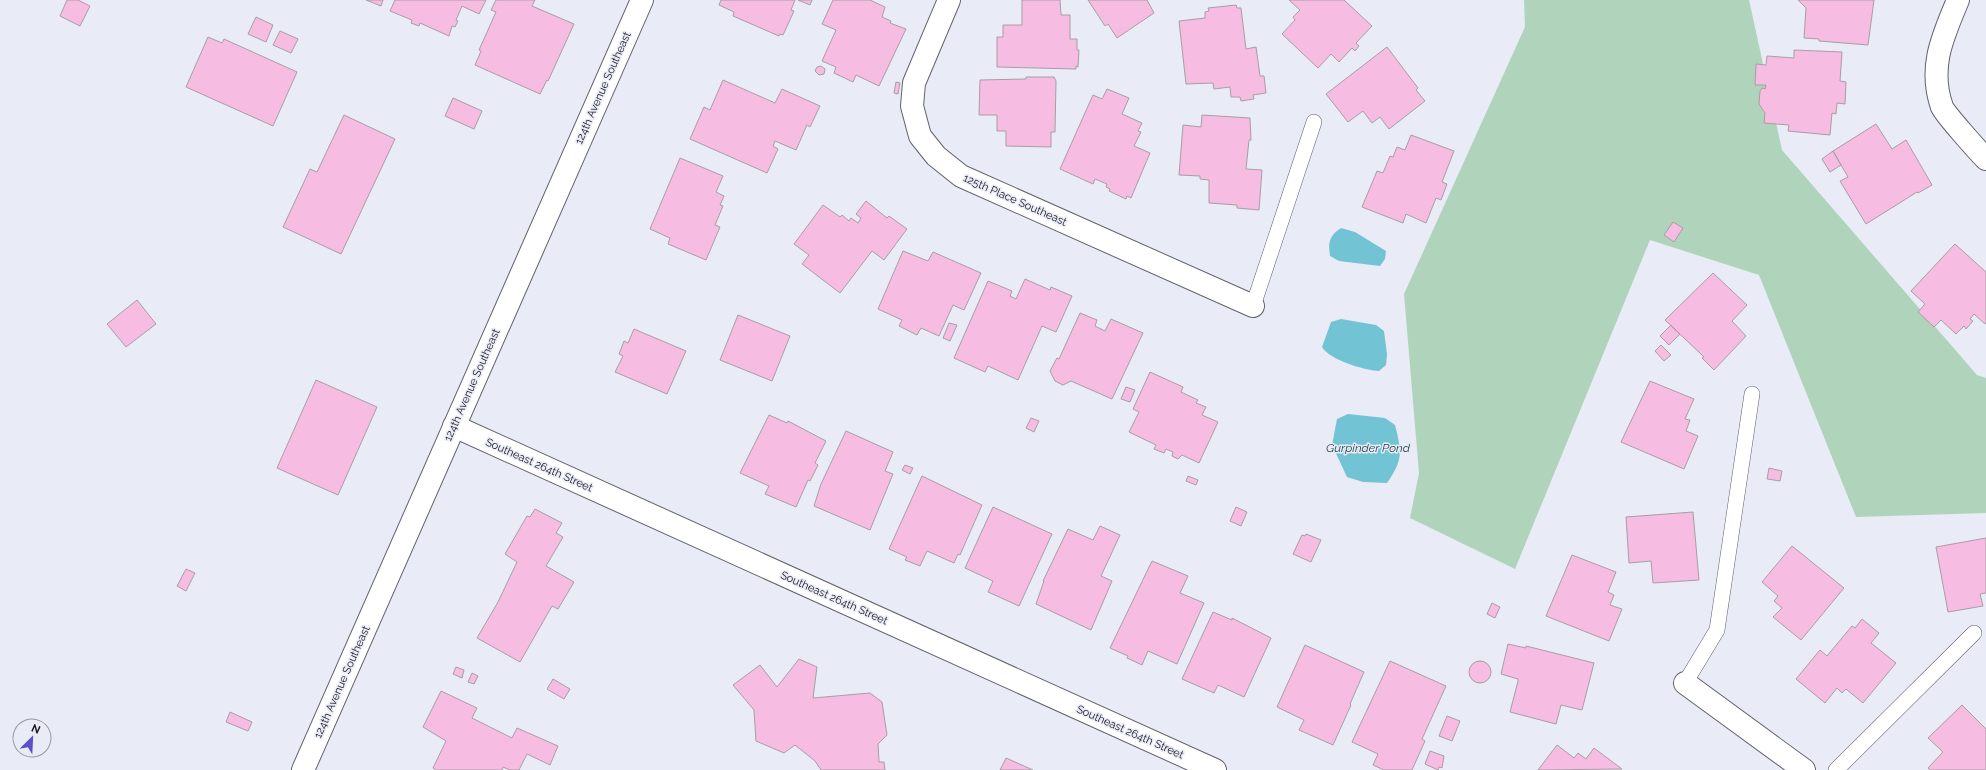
<svg xmlns="http://www.w3.org/2000/svg" width="1986" height="770" viewBox="0 0 1986 770" font-family="Raleway,sans-serif">
  <style>
    .green { fill: #b0d4bb }
    .water { fill: #72c4d5 }
    .building { fill: #f6bce2; stroke: #a89ea4 }
    .lines { fill: none; stroke-linecap: round; stroke-linejoin: round }
    .lane-casing { stroke: #61626c; stroke-width: 16 }
    .street-casing { stroke: #61626c; stroke-width: 24 }
    .secondary-casing { stroke: #61626c; stroke-width: 24 }
    .lane { stroke: #fff; stroke-width: 15 }
    .street { stroke: #fff; stroke-width: 22 }
    .secondary { stroke: #fff; stroke-width: 22 }
    .labels { text-anchor: middle; dominant-baseline: central; stroke-width: 3; stroke-linejoin: round; paint-order: stroke }
    .street-label { font-size: 11px; fill: #1b1c20; stroke: #e9ebf6 }
    .water-label { font-size: 12px; font-style: italic; fill: #234951; stroke: #e9ebf6 }
  </style>
  <rect width="100%" height="100%" fill="#e9ebf6"/>
  <path class="green" d="M1524,0H1749L1782,150L1977,375L1986,378V513L1856,517L1759,275L1650,240L1515,569L1410,518L1419,473L1404,294L1525,27Z"/>
  <path class="water" d="M1341,228L1355,232L1386,251L1385,259L1380,266L1339,261L1330,256C1328,242 1329,236 1341,228Z
    M1341,319L1376,325L1384,331L1387,354L1386,365L1379,371C1363,370 1330,360 1322,347L1331,322Z
    M1348,414L1385,418L1395,425C1402,452 1403,460 1387,483L1363,482L1347,477L1332,445L1337,419Z"/>
  <path class="building" d="M67,0H78L90,6L80,26L60,16Z
    M366,0H383L381,6Z
    M395,0H486L479,14L462,6L456,20L458,21L455,27L452,26L449,36L420,23L419,26L411,23L412,20L390,11Z
    M496,0H535L532,6L574,24L548,81L547,80L540,94L475,65L481,51L479,50L496,12L491,10Z
    M721,0H795L791,10L794,11L783,35L780,34L779,36L733,16L734,12L719,5Z
    M798,0H812L810,5Z
    M833,0H870L885,7L882,17L891,21L890,23L906,29L879,86L856,75L853,82L834,73L836,67L822,61L836,30L822,24Z
    M1022,0H1060L1061,15H1070V39H1077V50H1079L1078,67L1076,66V69L997,67V37H1003V25H1022Z
    M1088,0H1147L1154,13L1117,38L1108,24L1105,26Z
    M1289,0H1344L1372,26L1356,43L1359,46L1355,51L1352,48L1339,62L1331,54L1318,68L1282,34L1295,20L1293,17L1300,10Z
    M1798,0H1874L1868,45L1819,41V39L1804,38L1806,8Z
    M1236,5L1237,8H1241L1246,49L1256,47L1260,76H1264L1266,93L1253,95L1254,99L1241,101L1240,97H1231L1230,87L1214,89L1213,83L1186,84L1179,21L1205,18V12L1209,11L1208,8Z
    M256,17L273,25L266,42L248,34Z
    M280,31L298,39L291,53L273,45Z
    M208,37L222,43L224,39L297,72L273,126L186,87Z
    M1387,47L1418,88L1416,90L1425,101L1389,129L1380,117L1372,123L1363,111L1348,122L1326,94Z
    M1794,50L1842,52L1840,81L1846,82L1845,104L1837,103L1836,114L1832,113L1830,135L1788,131L1789,125L1764,123L1765,113L1759,104L1760,91L1762,88L1765,89L1766,85H1755L1756,64L1766,65L1767,56L1794,58Z
    M821,66L825,69L824,74L819,75L815,71L817,67Z
    M1026,77H1054L1056,81L1055,132H1051V147L1006,146V131H997V115H979L980,80L1026,79Z
    M723,80L775,103L782,89L820,106L810,127L807,125L796,150L775,141L773,146L778,149L767,173L690,139L704,107L710,110Z
    M896,82L900,83L898,94L894,93Z
    M1107,89L1129,98L1122,114L1142,123L1138,131L1141,132L1134,146L1150,153L1131,198L1127,196L1126,199L1109,191L1110,189L1106,187L1107,184L1095,179L1093,184L1060,169L1093,95L1102,99Z
    M453,98L482,111L474,129L445,116Z
    M344,115L395,139L341,254L283,227L310,169L317,172Z
    M1202,115L1250,118L1251,140H1249L1246,169L1262,170L1259,210L1237,208V205L1209,203V180L1200,179V176L1179,175L1183,125L1201,127Z
    M1876,124L1892,149L1906,140L1932,185L1918,193L1917,192L1866,224L1840,181L1848,177L1833,151Z
    M1411,135L1454,151L1442,182L1447,184L1441,200L1436,198L1426,223L1406,214L1403,223L1362,207L1377,171L1383,173L1390,156L1393,157L1397,147L1405,150Z
    M1833,151L1841,165L1830,172L1822,159Z
    M680,158L723,176L716,192L724,196L720,205L723,206L715,225L720,227L706,260L668,244L670,238L650,229Z
    M866,201L887,218L889,216L907,229L884,260L872,251L840,293L802,264L809,255L794,244L823,205L840,217L842,215L849,221L851,218L858,223L861,218L856,214Z
    M1673,222L1683,228L1674,242L1664,235Z
    M1955,244L1986,272V322L1985,324L1974,314L1970,319L1973,321L1966,329L1964,326L1956,334L1941,320L1934,327L1918,312L1925,304L1911,291Z
    M903,251L928,261L933,252L981,273L964,310L953,305L939,336L921,328L917,335L899,326L902,320L878,309Z
    M1713,273L1747,305L1732,321L1746,336L1714,370L1702,358L1704,357L1665,320Z
    M1025,279L1050,290L1051,287L1072,296L1056,332L1042,326L1018,380L988,366L985,372L954,358L988,281L1012,291L1010,296L1016,299Z
    M137,300L156,324L126,347L107,324Z
    M1080,313L1097,320L1095,326L1105,331L1111,319L1143,333L1112,399L1071,381L1063,385L1055,381L1050,371L1057,358L1059,359Z
    M738,315L790,336L772,381L720,360Z
    M949,323L957,325L950,341L943,338Z
    M1671,325L1680,334L1669,345L1660,336Z
    M634,329L686,351L667,394L615,372L623,356L619,354L624,341L628,343Z
    M1661,345L1671,355L1664,361L1655,351Z
    M1150,372L1183,387L1181,392L1198,400L1196,403L1206,407L1202,415L1218,422L1199,463L1182,455L1178,459L1172,456L1173,452L1166,449L1164,453L1154,449L1156,445L1129,432L1139,412L1133,409Z
    M316,380L377,407L338,495L277,468Z
    M1650,381L1694,399L1685,419L1690,420L1686,431L1698,436L1684,469L1621,442Z
    M1126,387L1135,390L1130,402L1121,399Z
    M769,415L787,423L788,421L826,441L815,463L818,465L810,481L808,480L796,507L765,494L769,486L740,473Z
    M1031,418L1039,421L1034,432L1026,428Z
    M846,431L893,452L885,471L893,474L870,530L814,506L821,484Z
    M905,465L913,468L910,474L902,470Z
    M1769,468L1782,471L1780,481L1767,479Z
    M922,476L982,505L960,555L958,554L954,563L927,551L920,566L905,560L907,557L889,549Z
    M1188,476L1198,480L1196,485L1186,481Z
    M993,507L1052,534L1019,606L988,592L993,581L965,568Z
    M1236,507L1247,512L1241,526L1230,521Z
    M535,509L562,523L556,533L563,537L546,566L574,582L558,609L552,606L520,662L477,638L498,602L517,562L505,554L527,516L530,517Z
    M1693,512L1699,580L1653,583L1651,561L1629,563L1626,517Z
    M1100,526L1120,535L1101,576L1112,581L1091,630L1036,604L1044,581H1043L1068,529L1093,540Z
    M1306,534L1321,540L1311,562L1293,554L1302,535L1305,536Z
    M1986,538V593L1980,594L1983,606L1948,612L1936,547Z
    M1792,546L1844,588L1801,640L1773,617L1782,608L1774,601L1778,596L1762,582Z
    M1572,555L1616,572L1608,592L1614,595L1610,605L1622,609L1609,641L1546,616Z
    M1152,561L1188,576L1180,593L1204,603L1177,664L1148,651L1142,665L1127,658L1128,656L1110,648Z
    M186,569L195,573L186,591L177,586Z
    M1492,603L1500,607L1495,618L1487,614Z
    M1213,612L1232,620V618L1271,638L1244,697L1218,685L1214,693L1182,679Z
    M1862,619L1879,633L1871,643L1896,663L1863,703L1846,689L1842,693L1837,688L1825,703L1796,679L1820,650L1827,656L1852,626L1855,628Z
    M1508,644L1526,648V646L1594,663L1582,710L1561,705L1556,724L1510,712L1518,681V679L1501,674Z
    M1305,645L1364,672L1350,704L1351,705L1333,745L1299,730L1304,720L1277,707Z
    M799,659L817,667L813,698L870,693L882,702L887,735L878,744L879,762H884L885,770H821L815,761L795,745L784,753L756,741L754,710L733,685L760,665L777,687Z
    M1390,661L1446,686L1422,739L1425,741L1412,770H1384L1373,765L1378,754L1352,742Z
    M1469 672a11 11 0 1 1 22 0a11 11 0 1 1-22 0Z
    M456,667L464,670L462,678L453,674Z
    M472,673L478,676L474,684L468,682Z
    M553,679L570,689L564,699L547,689Z
    M441,691L477,708L472,718L512,738L517,728L558,746L550,765L527,754L519,770H510L503,767L502,770H436L433,768L446,741L423,727Z
    M1962,705L1986,729V770H1930L1928,768L1943,752L1928,738Z
    M230,712L252,722L248,731L226,722Z
    M1447,716L1460,721L1452,741L1439,736Z
    M1557,745L1574,758L1578,753L1586,759L1594,748L1622,769L1538,770Z
    M1430,751L1444,756L1442,768L1439,767L1438,770L1425,764Z
    M1006,758L1033,770H1000Z"/>
  <g class="lines">
    <g class="lane-casing">
      <path id="lane" d="M1253,306L1314,122
        M1685,683L1717,630L1752,394
        M1836,770L1974,633"/>
    </g>
    <g class="street-casing">
      <path id="street" d="M949,0L914,83L912,106L920,136L936,156L961,176L1253,306
        M1958,0C1943,36 1928,67 1942,107C1945,114 1979,152 1986,159
        M454,426L1215,770
        M1685,683L1804,770"/>
    </g>
    <g class="secondary-casing">
      <path id="secondary" d="M303,770L642,0"/>
    </g>
    <use href="#lane" class="lane"/>
    <use href="#street" class="street"/>
    <use href="#secondary" class="secondary"/>
  </g>
  <g class="labels">
    <g class="street-label">
      <text transform="translate(603 88) rotate(-66)">124th Avenue Southeast</text>
      <text transform="translate(1015 200) rotate(24)">125th Place Southeast</text>
      <text transform="translate(472 385) rotate(-66)">124th Avenue Southeast</text>
      <text transform="translate(539 465) rotate(24)">Southeast 264th Street</text>
      <text transform="translate(834 598) rotate(24)">Southeast 264th Street</text>
      <text transform="translate(342 682) rotate(-66)">124th Avenue Southeast</text>
      <text transform="translate(1130 732) rotate(24)">Southeast 264th Street</text>
    </g>
    <g class="water-label">
      <text x="1368" y="448">Gurpinder Pond</text>
    </g>
  </g>
  <g transform="translate(32 738) rotate(24)"><circle r="19" fill="#e9ebf6" stroke="#9798a0"/>
  <path d="M0-3L7 15L0 10L-7 15Z" fill="#5a51c9"/>
  <text y="-6" font-size="11" font-weight="bold" text-anchor="middle" fill="#1b1c20">N</text>
  </g>
</svg>
